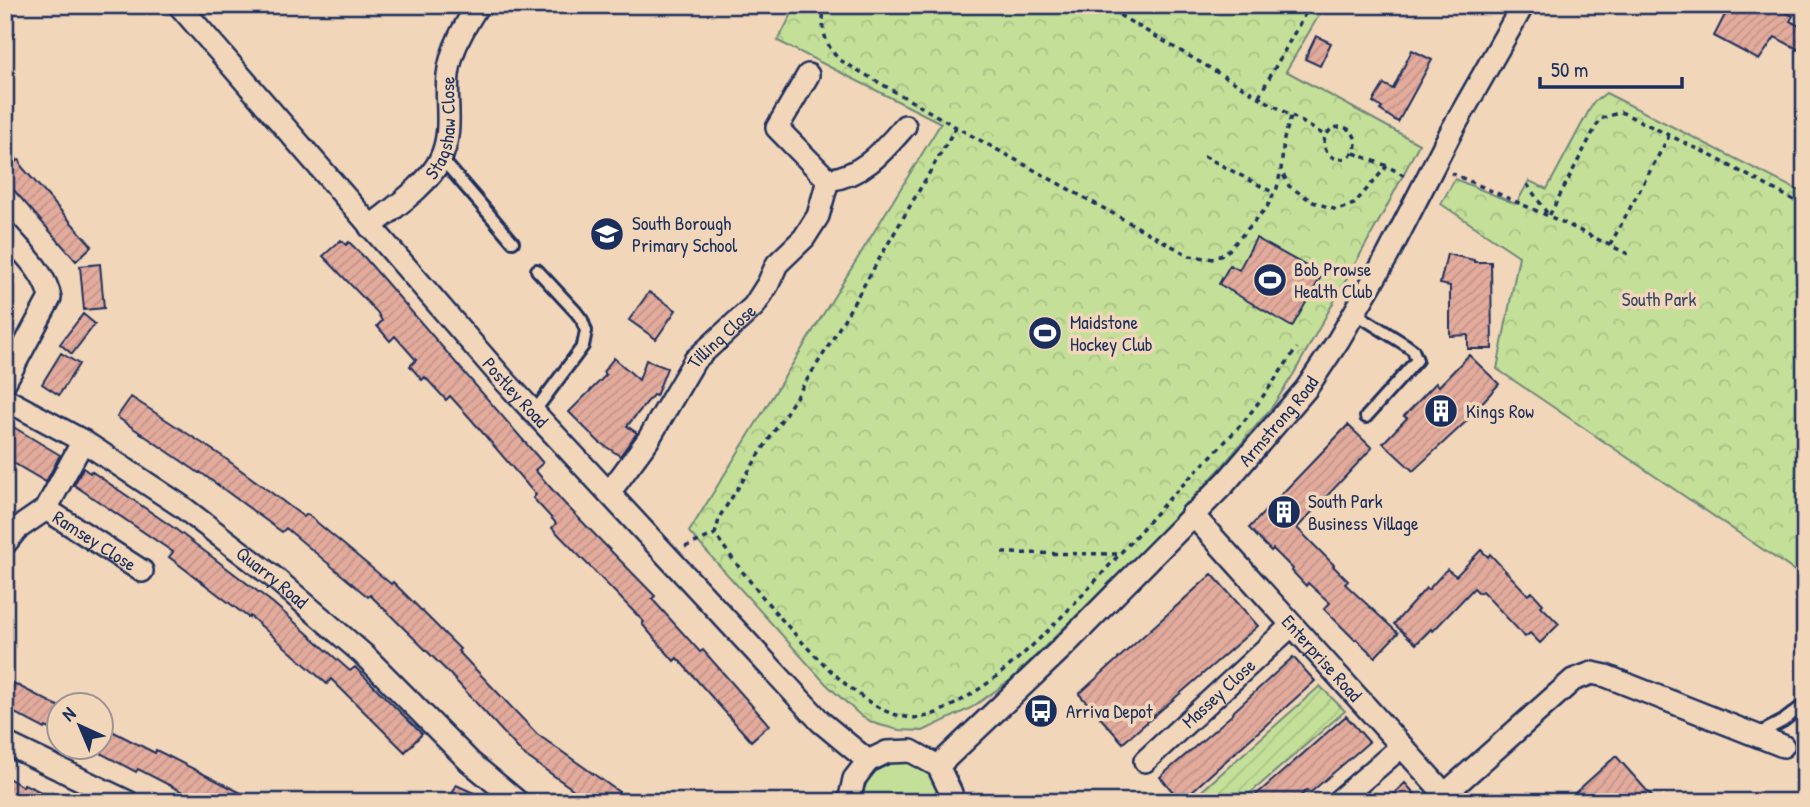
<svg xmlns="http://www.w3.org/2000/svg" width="1810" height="807" viewBox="0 0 1810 807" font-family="'Patrick Hand',sans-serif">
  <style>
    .grass { fill: #c4e098; stroke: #70887b; stroke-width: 2 }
    .park { fill: url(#park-crowns); stroke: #70887b; stroke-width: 2 }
    .garden { fill: url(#garden-furrows); stroke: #70887b; stroke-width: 2 }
    .building { fill: url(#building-hatch); stroke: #1b2f5e; stroke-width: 2 }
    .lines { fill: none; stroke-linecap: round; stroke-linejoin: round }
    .service-casing { stroke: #1b2f5e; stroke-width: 16 }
    .minor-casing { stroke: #1b2f5e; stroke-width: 26 }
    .path { stroke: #1b2f5e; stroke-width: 3.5; stroke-dasharray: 5 5; stroke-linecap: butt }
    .service { stroke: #f2d6b9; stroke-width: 10 }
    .minor { stroke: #f2d6b9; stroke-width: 21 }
    .labels { text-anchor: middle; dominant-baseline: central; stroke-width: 7; stroke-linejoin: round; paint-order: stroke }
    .street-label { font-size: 19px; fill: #1b2f5e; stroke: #f2d6b9 }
    .poi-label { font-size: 19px; fill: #1b2f5e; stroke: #f2d6b9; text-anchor: start }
    .park-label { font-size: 19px; fill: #344a67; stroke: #f2d6b9 }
  </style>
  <defs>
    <pattern id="park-crowns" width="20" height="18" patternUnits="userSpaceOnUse" patternTransform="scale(1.75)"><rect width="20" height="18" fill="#c4e098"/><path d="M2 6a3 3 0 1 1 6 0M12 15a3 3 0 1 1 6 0" fill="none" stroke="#a8c085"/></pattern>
    <pattern id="garden-furrows" width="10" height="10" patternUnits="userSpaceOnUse" patternTransform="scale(1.75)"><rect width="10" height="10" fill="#c4e098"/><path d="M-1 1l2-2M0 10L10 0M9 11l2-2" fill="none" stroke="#a8c085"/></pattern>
    <pattern id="building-hatch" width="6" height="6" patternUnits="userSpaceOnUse" patternTransform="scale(1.75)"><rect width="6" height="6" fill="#e3ab9c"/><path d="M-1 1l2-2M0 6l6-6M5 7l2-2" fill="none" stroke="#c29389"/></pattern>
  </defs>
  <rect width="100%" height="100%" fill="#f2d6b9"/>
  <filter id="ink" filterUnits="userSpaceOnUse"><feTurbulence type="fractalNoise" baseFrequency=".0143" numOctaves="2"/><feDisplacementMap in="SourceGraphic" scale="14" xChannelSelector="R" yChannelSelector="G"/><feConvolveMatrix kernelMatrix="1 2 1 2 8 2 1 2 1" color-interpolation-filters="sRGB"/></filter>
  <g filter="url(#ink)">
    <path class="grass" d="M896,760C924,760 938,774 942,802H863C862,780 877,767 896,760Z"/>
    <path class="park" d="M796,5H1325L1286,71L1419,144L1385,210L1293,375L1272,407L1220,469L1138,555L1012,679L971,708L923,731L899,730L876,724L862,717L826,684L689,532L941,123L778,41Z
      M1606,93L1805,194V578L1497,369L1519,256L1441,204L1455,179L1516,204L1529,181L1547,189L1593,103Z"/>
    <path class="garden" d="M1320,686L1345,711L1240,802H1189Z"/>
    <path class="building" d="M1730,5H1772L1793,16L1790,21L1805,29V53L1775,37L1759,60L1714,36Z
      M1316,36L1331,43L1320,66L1305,59Z
      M1412,50L1432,60L1398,122L1380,110L1382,108L1373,102L1384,84L1393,89Z
      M5,135H8L17,161L20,160L22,167L92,246L76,261L5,180Z
      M1256,238L1322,275L1292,327L1219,284L1230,265L1239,270Z
      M341,240L346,245L349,242L365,258L543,463L535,470L564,503L655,596L652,599L700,652L703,650L769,725L751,741L677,658L674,661L642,624L644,622L552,528L556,523L533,498L536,495L470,418L450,396L446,400L425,377L422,380L410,366L416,360L395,336L390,341L377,326L382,321L377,312L323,256Z
      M1447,254L1474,260V262H1491L1492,349H1468V335L1450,336V286L1440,284Z
      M100,264L104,308L84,310L80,266Z
      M649,292L676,310L656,339L629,320Z
      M83,314L95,324L72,354L60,344Z
      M61,353L79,364L59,395L42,384Z
      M1469,355L1499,384L1469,417L1470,418L1413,471L1383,443L1407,418L1404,416L1436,383L1439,386Z
      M614,358L639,380L646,360L667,368L656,396L653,395L627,426L637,433L620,456L599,442L569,412L606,375L603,372Z
      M131,397L222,456L304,517L307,514L391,584L393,582L460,649L458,651L537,734L619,792L612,802H591L523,754L448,672L370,595L368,597L286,528L282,532L200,472L199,473L117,417Z
      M5,422L60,455L46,482L5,458Z
      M1348,425L1372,448L1297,528L1334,565L1333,566L1348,581L1345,584L1398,633L1375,657L1356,639L1355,640L1324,609L1330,603L1308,583L1306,586L1292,571L1293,569L1273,549L1271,551L1249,528Z
      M83,468L90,473L91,471L174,528L273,603L350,671L355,667L422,734L405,752L331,679L327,684L250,616L249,618L169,557L173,552L74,485Z
      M1481,550L1488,557L1490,554L1528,595L1532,592L1543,604L1541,606L1559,624L1540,643L1530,633L1525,637L1482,591L1479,593L1474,588L1433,631L1431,629L1416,644L1394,624L1426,588L1428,590L1447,569L1456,576Z
      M1212,574L1258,626L1123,743L1079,694Z
      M1293,657L1315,681L1181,801L1160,777L1233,714L1232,713Z
      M5,679L60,707V734L46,727L45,729L5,708Z
      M1346,716L1369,742L1310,793L1307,790L1294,802H1248Z
      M102,726L155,753L156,750L259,802H202L138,769L136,772L102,754Z
      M1616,756L1657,802H1565Z
      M5,776L23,787L24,784L62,802H5Z
      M1405,783L1422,802H1385Z
      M456,785L494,802H449Z"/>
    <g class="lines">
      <g class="service-casing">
        <path id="service" d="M441,158L513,242
          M1355,313L1406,345L1413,350L1417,360L1366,417
          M534,412L583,346L586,331L582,320L576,312L537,270
          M1758,734L1783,721L1805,704"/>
      </g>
      <g class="minor-casing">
        <g id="minor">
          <path id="s1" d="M179,5L503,379L821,722L868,761"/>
          <path d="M828,180C864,175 883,151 905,126"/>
          <path id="s2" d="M370,227C392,209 428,185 440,160C454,131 445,104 448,75C451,49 464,27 478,5"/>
          <path d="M5,232C21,251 46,273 50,298L5,382"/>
          <path id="s3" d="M5,399L83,441L181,506L276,579L363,654L470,762L518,802"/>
          <path id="s4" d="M609,493L648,440L695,360L754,306L768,284L777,264L804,238L818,216L828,180L777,128L808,75"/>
          <path id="s5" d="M46,509L142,571"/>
          <path id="s6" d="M1192,514L1452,802"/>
          <path d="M5,544L17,529L46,509L83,441"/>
          <path d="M5,743L128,802"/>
          <path id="s7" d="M1145,761L1292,625"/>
          <path id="s8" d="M938,766L1061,649L1226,482L1306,389L1338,341L1388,255L1451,132L1523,5"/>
          <path d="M1445,794L1573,680L1592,673L1606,676L1783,746"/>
          <path d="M849,802L854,779L868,761L887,752L911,751L938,766L951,793L950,802"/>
          <path d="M1337,802L1402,746"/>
        </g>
      </g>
      <path class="path" d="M825,5C820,26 824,45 840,60L956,127L1190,256L1214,259L1229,250L1267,207L1277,188L1281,170
        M1102,5L1326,136
        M1259,96L1310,5
        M1291,117L1284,139L1281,170L1289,186L1313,202L1337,210L1354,204L1387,166
        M956,127L828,347L720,516L715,534C746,580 844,703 897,715C904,717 916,719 923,717C947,712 981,689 1001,673C1058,626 1107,568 1156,513C1184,482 1216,453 1244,421C1263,398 1279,373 1297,348
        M1324 143a16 16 0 1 1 32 0a16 16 0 1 1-32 0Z
        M1354,153L1387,166L1407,177
        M1204,156L1274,193
        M1451,173L1562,222L1628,254
        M1527,184L1549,216L1600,119L1621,112L1704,152L1805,206
        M1610,245L1669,136
        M685,547L715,534
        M1002,553L1119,554"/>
      <use href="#service" class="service"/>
      <use href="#minor" class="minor"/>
    </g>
  </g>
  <defs>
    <g id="school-disc" transform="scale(1.75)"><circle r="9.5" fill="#1b2f5e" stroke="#f2d6b9"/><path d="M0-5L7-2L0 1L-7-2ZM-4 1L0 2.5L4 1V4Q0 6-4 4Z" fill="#fff"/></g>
    <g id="stadium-disc" transform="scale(1.75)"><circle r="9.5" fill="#1b2f5e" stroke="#f2d6b9"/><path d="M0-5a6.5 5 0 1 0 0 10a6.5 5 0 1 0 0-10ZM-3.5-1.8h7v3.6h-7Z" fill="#fff"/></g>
    <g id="building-disc" transform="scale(1.75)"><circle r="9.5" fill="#1b2f5e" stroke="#f2d6b9"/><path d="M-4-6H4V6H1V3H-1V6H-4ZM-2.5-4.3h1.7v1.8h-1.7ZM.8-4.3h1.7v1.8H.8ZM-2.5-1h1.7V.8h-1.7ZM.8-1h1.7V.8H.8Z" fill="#fff"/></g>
    <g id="bus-disc" transform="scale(1.75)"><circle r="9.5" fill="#1b2f5e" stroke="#f2d6b9"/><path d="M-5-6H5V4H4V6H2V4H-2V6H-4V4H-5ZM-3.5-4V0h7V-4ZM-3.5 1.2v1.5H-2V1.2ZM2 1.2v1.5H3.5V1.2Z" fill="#fff"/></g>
  </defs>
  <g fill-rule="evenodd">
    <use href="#school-disc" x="607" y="234"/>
    <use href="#stadium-disc" x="1270" y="280"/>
    <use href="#stadium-disc" x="1045" y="333"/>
    <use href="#building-disc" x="1441" y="411"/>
    <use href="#building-disc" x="1284" y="512"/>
    <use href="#bus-disc" x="1041" y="711"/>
  </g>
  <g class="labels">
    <g class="street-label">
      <text stroke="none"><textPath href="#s2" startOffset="130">Stagshaw Close</textPath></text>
      <text stroke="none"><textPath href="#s4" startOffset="194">Tilling Close</textPath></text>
      <text stroke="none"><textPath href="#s1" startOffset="513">Postley Road</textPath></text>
      <text stroke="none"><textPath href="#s8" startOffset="485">Armstrong Road</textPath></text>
      <text stroke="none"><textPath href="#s5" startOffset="58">Ramsey Close</textPath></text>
      <text stroke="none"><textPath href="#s3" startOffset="322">Quarry Road</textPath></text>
      <text stroke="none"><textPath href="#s6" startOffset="194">Enterprise Road</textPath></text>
      <text stroke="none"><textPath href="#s7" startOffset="100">Massey Close</textPath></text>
    </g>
    <g class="poi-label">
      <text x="632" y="223">South Borough<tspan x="632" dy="22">Primary School</tspan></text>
      <text x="1294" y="269">Bob Prowse<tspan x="1294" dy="22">Health Club</tspan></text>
      <text x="1070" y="322">Maidstone<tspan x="1070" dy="22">Hockey Club</tspan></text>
      <text x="1466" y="411">Kings Row</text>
      <text x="1308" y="501">South Park<tspan x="1308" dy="22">Business Village</tspan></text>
      <text x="1066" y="711">Arriva Depot</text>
    </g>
    <g class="park-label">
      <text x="1659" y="299">South Park</text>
    </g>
  </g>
  <rect width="1810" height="807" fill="none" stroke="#f2d6b9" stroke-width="28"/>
  <rect x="14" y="14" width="1782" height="779" fill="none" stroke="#1b2f5e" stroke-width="2.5" filter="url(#ink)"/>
  <g transform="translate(80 726) rotate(316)"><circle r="33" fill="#f2d6b9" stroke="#9c9395" stroke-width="2"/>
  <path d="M0-5L12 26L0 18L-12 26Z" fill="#1b2f5e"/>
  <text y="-10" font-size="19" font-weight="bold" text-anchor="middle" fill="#1b2f5e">N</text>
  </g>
  <path d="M1540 77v10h142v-10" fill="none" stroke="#1b2f5e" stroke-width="3.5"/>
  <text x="1551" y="77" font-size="21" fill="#1b2f5e" stroke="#f2d6b9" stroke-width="5" paint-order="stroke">50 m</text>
</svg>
